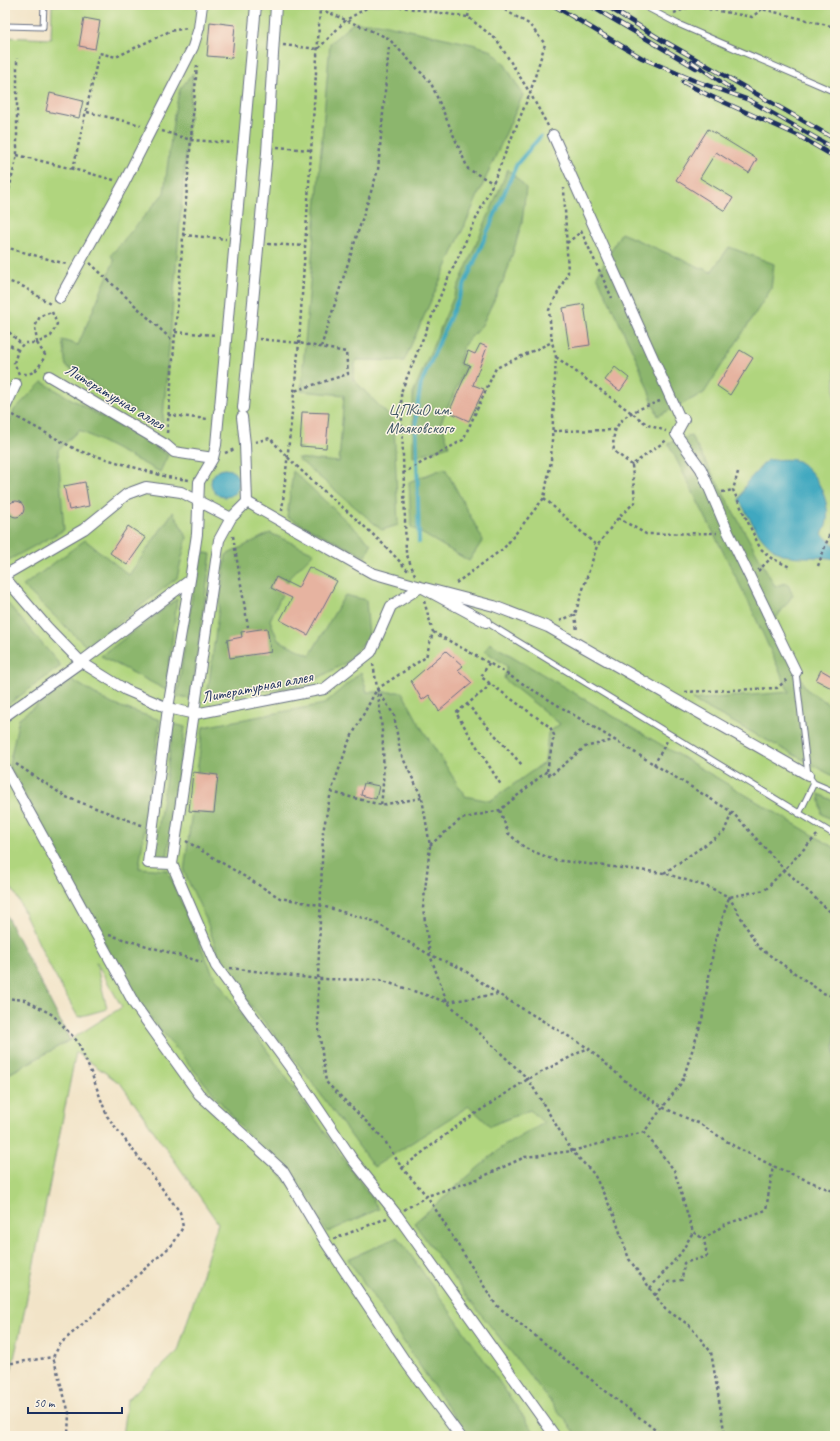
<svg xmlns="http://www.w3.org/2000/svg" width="840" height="1441" viewBox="0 0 840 1441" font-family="Caveat,sans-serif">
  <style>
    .green { fill: #b0d57e; stroke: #66826e }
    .forest { fill: #8cb66d; stroke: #547266 }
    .water { fill: #40a8c0; stroke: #2e6c8f }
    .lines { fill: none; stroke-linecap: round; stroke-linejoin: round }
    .stream { stroke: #40a8c0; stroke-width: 4 }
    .building { fill: #e6b3a0 }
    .lane-casing { stroke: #666e83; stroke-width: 7 }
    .street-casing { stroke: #666e83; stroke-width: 12 }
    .path { stroke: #666e83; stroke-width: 2.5; stroke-dasharray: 3 3; stroke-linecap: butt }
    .lane { stroke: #fff; stroke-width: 5 }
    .street { stroke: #fff; stroke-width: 10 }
    .rail-casing { stroke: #1b2f5e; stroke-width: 4.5 }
    .rail { stroke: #fcf5e5; stroke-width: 3; stroke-dasharray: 9; stroke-linecap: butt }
    .labels { text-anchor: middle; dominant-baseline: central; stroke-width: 3; stroke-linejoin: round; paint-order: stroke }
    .street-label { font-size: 16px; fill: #1b2f5e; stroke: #fcf5e5 }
    .park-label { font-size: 16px; fill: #405866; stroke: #fcf5e5 }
  </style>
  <rect width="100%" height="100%" fill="#fcf5e5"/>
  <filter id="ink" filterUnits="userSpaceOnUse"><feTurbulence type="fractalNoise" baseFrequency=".025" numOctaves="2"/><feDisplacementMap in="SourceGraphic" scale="8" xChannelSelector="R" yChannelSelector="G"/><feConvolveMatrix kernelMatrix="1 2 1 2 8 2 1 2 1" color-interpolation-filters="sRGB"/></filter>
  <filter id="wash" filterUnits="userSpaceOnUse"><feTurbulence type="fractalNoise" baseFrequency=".012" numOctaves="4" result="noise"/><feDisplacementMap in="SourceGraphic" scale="16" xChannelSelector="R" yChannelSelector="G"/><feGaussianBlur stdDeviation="0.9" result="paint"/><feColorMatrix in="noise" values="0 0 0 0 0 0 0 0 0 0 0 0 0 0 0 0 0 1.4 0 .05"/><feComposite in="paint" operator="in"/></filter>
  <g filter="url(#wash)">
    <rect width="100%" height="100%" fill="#f2e4c8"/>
    <path class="green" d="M52,5H835V1436H122L127,1400L178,1351L218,1223L121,1084L76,1052L21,1328L5,1397V1076L70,1040L122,1007L96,962L107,1009L78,1017L50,967L15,893L5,881V37L51,39Z"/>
    <path class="forest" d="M353,23H378L476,45L492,51L504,63L523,95L404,361L356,360L353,379L394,421L398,525L382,530L297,458L339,462L344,395L301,391L330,43Z
      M5,37H10L5,67Z
      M193,73L162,429L66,366L62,340L78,345L114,261L111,255L164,193L174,115L180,89Z
      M508,169L526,188L522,223L506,275L482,325L464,345L459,364L466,367L441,422L449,446L413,457V393Z
      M621,233L711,272L729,247L774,264L771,289L704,393L658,416L636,358L597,276Z
      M42,382L168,455L160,472L79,430L58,450L64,530L5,562V436L14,410Z
      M691,436L775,586L787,583L793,595L774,621L806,689L835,708V777L692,700L789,692L749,603L668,443Z
      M445,468L483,540L469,561L411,527L409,482Z
      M293,471L371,544L366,557L287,517Z
      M173,512L187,537L177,578L87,647L23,586L85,540L129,575Z
      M270,533L314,553L290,577L270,620L278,640L310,655L345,595L366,600L369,636L347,662L304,686L207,697L226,555Z
      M199,552L211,554L191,699L177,697Z
      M177,599L166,690L101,656Z
      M5,600L61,666L6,706H5Z
      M490,643L835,848V1436H578L464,1293L414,1223L502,1147L544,1123L530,1110L490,1126L469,1106L374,1167L302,1069L224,972L206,919L184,872L203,727L324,704L361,672L367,692H402L421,727L465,796L490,801L545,762L548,733L560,724L504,679L507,666L485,651Z
      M72,680L112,704L160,720L139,868L167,870L213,974L379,1209L328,1232L135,999L9,766L19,718Z
      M174,724L185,727L167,858L154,857Z
      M819,794L835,802V822L822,814Z
      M5,913L70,1040L5,1076Z
      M398,1237L537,1436H467L348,1259Z"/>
    <path class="water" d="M767,460C775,460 791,458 798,461C819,473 837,513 822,534L835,546V559C820,556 804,558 789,556C764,552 751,519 739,500L747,482Z
      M211 483a14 14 0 1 1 28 0a14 14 0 1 1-28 0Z"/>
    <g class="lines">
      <path class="stream" d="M419,542L416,414L421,384L517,164L540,137"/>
    </g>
    <g id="blocks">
      <path class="building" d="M84,18L100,21L95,49L79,46Z
        M210,22L235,25L232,58L207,56Z
        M50,93L83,101L79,118L46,111Z
        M708,129L757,159L749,173L716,152L700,178L733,198L725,211L676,180Z
        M584,304L590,345L569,348L563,308Z
        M480,344L487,347L473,385L484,389L469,421L449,412L470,365L464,363L468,351L475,354Z
        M740,350L753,358L730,395L717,386Z
        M615,367L629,378L620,391L605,380Z
        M302,412L329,413L326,448L300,446Z
        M85,482L89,506L69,510L64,486Z
        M8 509a8 8 0 1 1 16 0a8 8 0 1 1-16 0Z
        M128,526L146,538L127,565L110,553Z
        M309,567L337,581L308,635L280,620L292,598L271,588L276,577L298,588Z
        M267,628L271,652L230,658L227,640L242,637L241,632Z
        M446,651L463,666L458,670L472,683L439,711L429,695L422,700L411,681Z
        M821,670L835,678V690L816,680Z
        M193,772L218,775L214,813L189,811Z
        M364,783L379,786L376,799L361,795Z"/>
    </g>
  </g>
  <g filter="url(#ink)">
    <use href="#blocks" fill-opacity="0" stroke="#666e83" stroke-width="1"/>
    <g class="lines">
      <g class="lane-casing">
        <path id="lane" d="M642,5L678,24L835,92
          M5,26L43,27L44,5
          M486,622L835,835
          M796,672L808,775L814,783L835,792
          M799,814L814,783"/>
      </g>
      <g class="street-casing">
        <path id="street" d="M553,135L682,423
          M60,298L124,183L193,47L199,28L202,5
          M49,376L166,445L174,452L213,458
          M220,407L256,5
          M5,408L16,384
          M243,408L267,153L276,5
          M684,419L676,434L701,469L728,532L796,672
          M247,502L372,573L421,587L486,622
          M5,575L84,529L127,494L146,487L181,492L231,518
          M5,578L47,627L81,662L126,690L168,708L195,714L324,689L371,652L391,606L421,587L494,606L548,627L808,775
          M190,580L168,708L148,863L172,864L216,966L295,1074L353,1160L397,1215L555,1436
          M5,716L81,662L190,580L197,534L199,482L213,458L216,445L219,412
          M5,768L135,1005L199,1094L283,1171L326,1243L407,1364L460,1436
          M172,864L219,540L231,518L247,502L245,444L242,417"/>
      </g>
      <path class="path" d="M387,5L468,17L497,40L530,93L548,126
        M763,5L762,9L835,27
        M320,9L388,38L431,83L468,169L493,183
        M321,9L327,5
        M674,13L692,6L752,17L762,9
        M468,17L470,5
        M283,45L318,49L346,20L372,5
        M87,112L141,125
        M162,131L191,140L233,143
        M277,147L310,150
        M17,155L73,169
        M114,180L73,169L99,53L116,57L170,31L187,28
        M5,207L17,155V58
        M581,231L612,298
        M183,235L226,239
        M567,243L582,231
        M268,244L305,246
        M5,247L66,264
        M90,263L174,342
        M5,280L24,287L50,304
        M52,312L57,324L51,336L37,343L35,327L40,316Z
        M5,328L22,345
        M175,332L216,335
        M259,339L299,343L346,352L348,374L294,391
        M5,342L18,350
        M321,347L378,170L389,46
        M556,357L648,425L666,431
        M19,374L14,363L18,350L24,343H37L45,355C40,366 36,375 22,374
        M13,415L79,451L167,477L189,480
        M168,415L208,419
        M553,431L616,430
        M167,433L197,65
        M255,442L270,438C312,487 367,522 408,571
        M225,453L235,449
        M632,465L614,451C609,417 634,411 660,401
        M738,472L733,490L760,548L771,558L790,567
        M403,473L463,440L496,368L552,342
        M722,492L733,490
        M544,498L597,546
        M282,511L299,343L320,9L319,5
        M618,518L646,534L717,533
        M233,536L248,627
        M818,566L830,533
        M758,571L771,558
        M415,575L406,553L401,392L444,287L493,183L530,93L545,44L529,24L496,5
        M456,583L504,548L544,498L551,461L556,357L552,342L549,310L568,273L564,188
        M424,601L433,632L426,657L377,689L349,741L331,792L323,832L318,979V1023L326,1082L383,1138L402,1168L427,1196L496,1305L663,1436
        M575,614L577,631
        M560,621L575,614L597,546L618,518L635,502L632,465L668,439
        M433,632L489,663L732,812L784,869L828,910L835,914
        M489,663L481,677L550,727L554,735L547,771
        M373,664C381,707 387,762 381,805
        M490,683L485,690L456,713L501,785
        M377,689L394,715L400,752L422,798L430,846L423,908L430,955L447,1002L528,1079L572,1151L594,1174L614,1215L629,1259L665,1309L689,1325L711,1352L725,1436
        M685,692L777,688L789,678
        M467,704L523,766
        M16,764L66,797L144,826
        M654,765L667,741
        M331,792L381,805L422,798
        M500,810L508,833L525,848L554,860L664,873L711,888L729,897L758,947L823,993L835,997
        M186,841L280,898L319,905L373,921L430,955L461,968L498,994L588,1048L631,1086L664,1108L700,1124L734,1146L773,1166L835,1192
        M430,845L461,819L500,810L547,771L550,776L585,747L614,740
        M664,873L724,832L732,812
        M109,935L202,962
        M230,968L318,979L380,980L447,1002L498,994
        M5,998L25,1000L53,1015L78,1042L92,1075L107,1116L180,1212L183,1227L173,1244L61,1343L53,1357L69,1413L68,1436
        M644,1132L674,1170L693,1232L704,1239
        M402,1168L461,1123L528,1079L588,1048
        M404,1210L427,1196L475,1180L525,1157L572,1151L644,1132L682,1082L702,1020L714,946L729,897L765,890L819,833
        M334,1239L387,1218
        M650,1288L681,1253L693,1232
        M655,1295L668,1282L682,1280L684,1263L707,1256L704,1239L724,1225L766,1210L773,1166
        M5,1363H13L53,1357"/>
      <use href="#lane" class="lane"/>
      <use href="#street" class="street"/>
      <g class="rail-casing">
        <path id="rail" d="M553,5L642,58L693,80L749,100L835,149
          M589,5L696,68
          M605,5L670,45
          M666,42L835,139
          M692,62L733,90
          M683,82L708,95L797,135L835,157"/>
      </g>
      <use href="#rail" class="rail"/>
    </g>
  </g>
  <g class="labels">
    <g class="street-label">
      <text transform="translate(115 397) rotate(31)">Литературная аллея</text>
      <text transform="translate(257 687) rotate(-11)">Литературная аллея</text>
    </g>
    <g class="park-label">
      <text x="420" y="410">ЦПКиО им.<tspan x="420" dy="18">Маяковского</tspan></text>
    </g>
  </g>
  <rect width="840" height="1441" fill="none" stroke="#fcf5e5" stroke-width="20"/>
  <path d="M28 1407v6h94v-6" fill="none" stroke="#1b2f5e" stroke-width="2"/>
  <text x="34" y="1407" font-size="12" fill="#1b2f5e" stroke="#fcf5e5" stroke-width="3" paint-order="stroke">50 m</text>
</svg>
